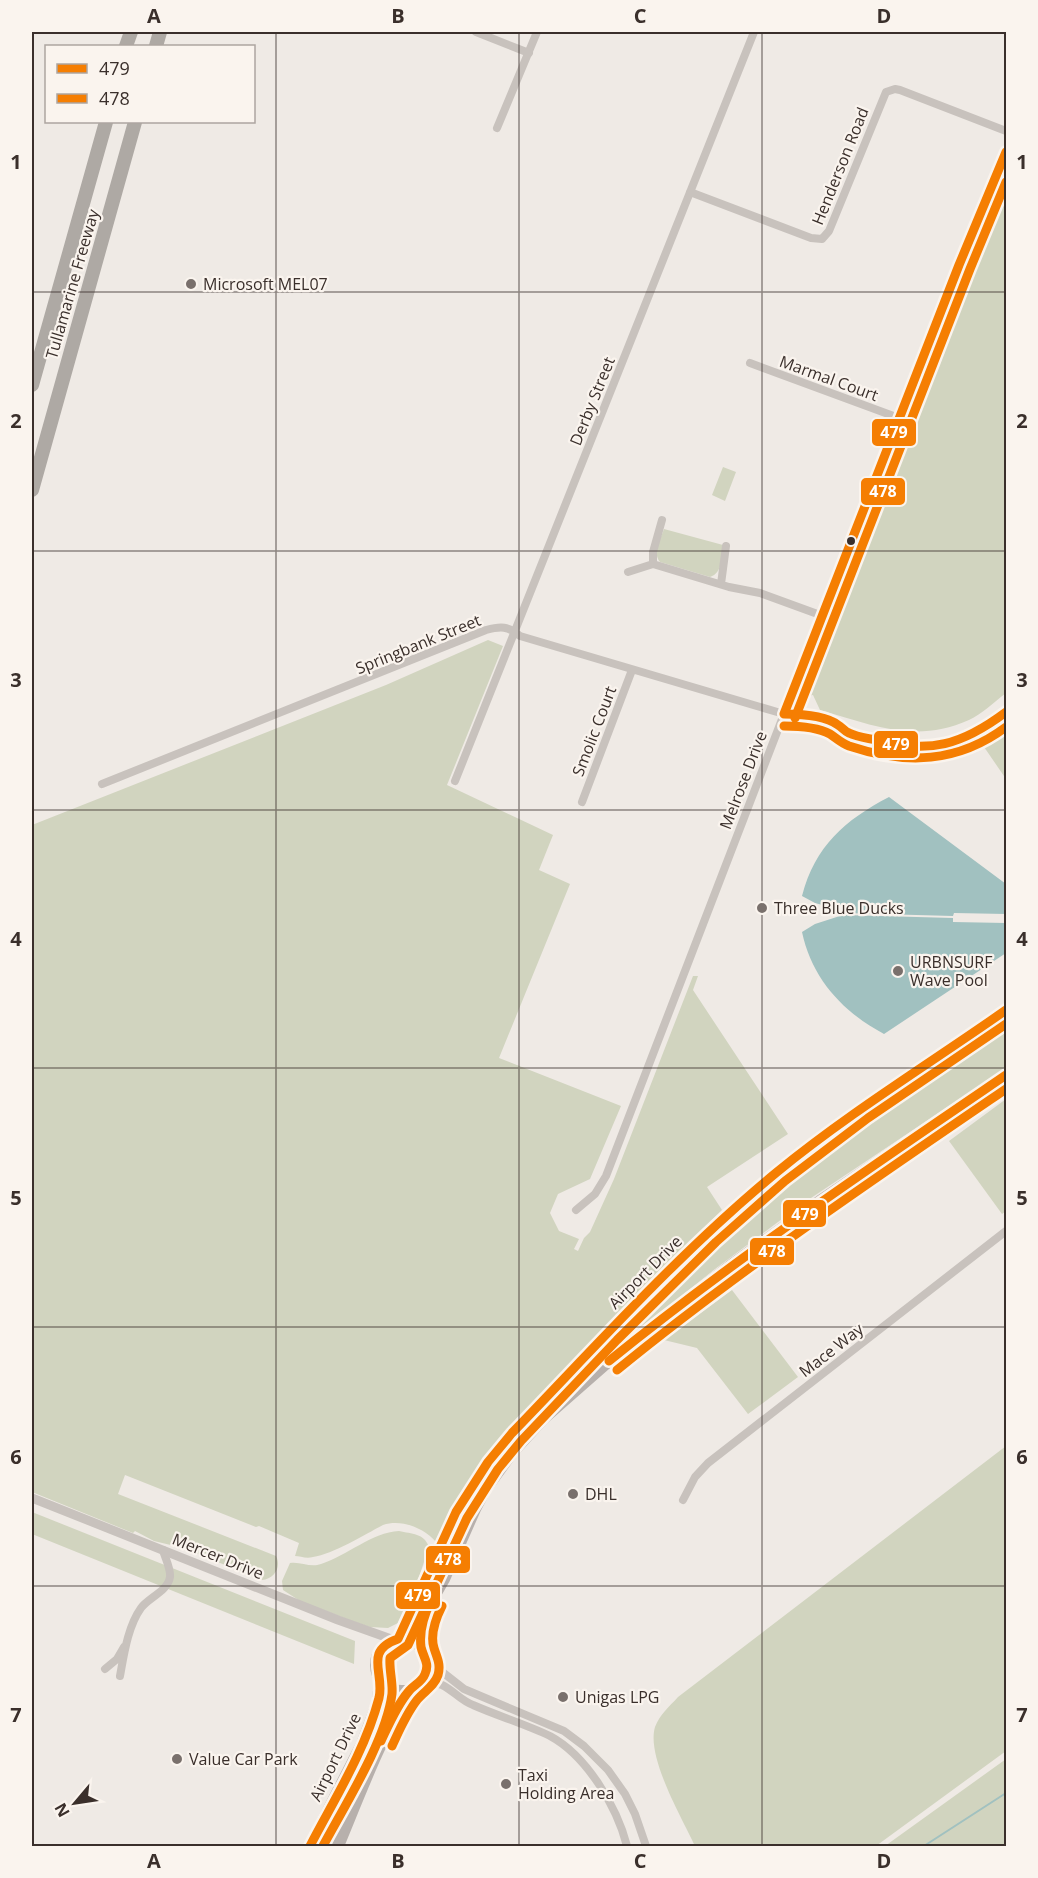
<svg xmlns="http://www.w3.org/2000/svg" width="1038" height="1878" viewBox="0 0 1038 1878" font-family="'Open Sans',sans-serif">
  <style>
    .green { fill: #d1d4bf }
    .water { fill: #a1c1c0 }
    .lines { fill: none; stroke-linecap: round; stroke-linejoin: round }
    .stream { stroke: #a1c1c0; stroke-width: 2 }
    .minor { stroke: #c8c2bd; stroke-width: 8 }
    .tertiary { stroke: #c8c2bd; stroke-width: 9 }
    .primary { stroke: #b7b0ac; stroke-width: 12 }
    .motorway { stroke: #aea9a4; stroke-width: 14 }
    .bus-1-casing { stroke: #faf4ee; stroke-width: 14 }
    .bus-2-casing { stroke: #faf4ee; stroke-width: 14 }
    .bus-1 { stroke: #f57e02; stroke-width: 9 }
    .bus-2 { stroke: #f57e02; stroke-width: 9 }
    .grid { fill: none; stroke: #3a2f2b; stroke-width: 1.5; stroke-opacity: 0.55 }
    .poi-dot { fill: #79706c; stroke: #faf4ee; stroke-width: 2 }
    .bus-dot { fill: #3a2f2b; stroke: #faf4ee; stroke-width: 2 }
    .labels { text-anchor: middle; dominant-baseline: central; stroke-width: 4.5; stroke-linejoin: round; paint-order: stroke }
    .street-label { font-size: 16px; fill: #3a2f2b; stroke: #faf4ee }
    .poi-label { font-size: 16px; fill: #3a2f2b; stroke: #faf4ee; text-anchor: start }
    .line-badge { stroke: #faf4ee; stroke-width: 2 }
    .badge-label { font-size: 16px; text-anchor: middle; font-weight: bold; fill: #fff }
    .neatline { fill: none; stroke: #3a2f2b; stroke-width: 2 }
    .grid-label { font-size: 20px; text-anchor: middle; font-weight: bold; fill: #3a2f2b }
  </style>
  <rect width="100%" height="100%" fill="#efeae5"/>
  <path class="green" d="M1006,189V693C994,702 982,714 969,720C916,744 872,725 820,710L813,695L808,696L807,692L899,453Z
    M723,467L736,472L725,501L712,495Z
    M664,529L723,545C721,557 723,573 710,577L660,562C652,552 660,541 664,529Z
    M488,640L503,646L447,785L553,835L539,870L570,884L499,1058L621,1106L590,1179L558,1194L550,1213L559,1231L579,1239L574,1249L578,1251L584,1238L590,1232L614,1179L693,976H698L693,990L788,1134L707,1187L722,1210L683,1248L530,1405L494,1445L461,1492L436,1542C424,1528 402,1519 383,1525C364,1535 333,1554 313,1557C306,1559 300,1556 295,1556L299,1543L259,1526L256,1527L125,1475L118,1494L276,1556C282,1567 274,1579 262,1580L183,1548L154,1541L135,1531L133,1533L32,1492V825L386,685Z
    M1006,729V779L982,744Z
    M1006,1017V1068L802,1204L715,1269L562,1392L559,1388L733,1219L808,1156Z
    M1006,1099V1211L1002,1214L949,1141Z
    M732,1290L798,1377L748,1414L697,1348L664,1340Z
    M1006,1446V1751L876,1846H695C682,1818 646,1757 655,1727C660,1714 669,1707 678,1697Z
    M32,1512L355,1641L354,1664L32,1534Z
    M399,1531C412,1534 424,1533 429,1547L412,1598L398,1623L388,1628L370,1627L352,1621L300,1601L283,1590L282,1581L290,1563C300,1561 310,1568 321,1564C347,1556 372,1532 399,1531Z
    M386,1693L397,1700L371,1751L332,1846H316L367,1746Z
    M1006,1759V1845L1005,1846H885Z"/>
  <path class="water" d="M889,797L1006,884V914L954,913L953,916L843,913L841,910L815,903L802,896C815,846 845,820 889,797Z
    M843,915L953,918V922L1006,923V953L884,1034C843,1012 812,979 802,932L815,924Z"/>
  <g class="lines">
    <path class="stream" d="M924,1846L1006,1793"/>
    <path class="minor" d="M476,32L529,53
      M497,128L537,32
      M690,192L811,238L822,239L829,231L886,92L895,89L900,90L1006,131
      M750,363L899,418
      M653,564V552L662,520
      M628,572L653,564L729,587L760,593L823,616
      M721,584L726,546
      M455,781L754,32
      M102,784L486,630C501,626 508,626 520,636L784,714L606,1176L595,1194L576,1210
      M582,802L632,670
      M683,1500L695,1477L708,1463L1006,1231
      M427,1660L464,1689L564,1731L584,1746L608,1770L625,1794L635,1814L646,1846
      M105,1669L117,1659L124,1647
      M120,1676C124,1654 128,1626 141,1608C148,1598 168,1591 170,1577C171,1569 165,1558 163,1550
      M420,1683C427,1684 436,1683 442,1685C453,1690 461,1701 473,1705C498,1716 525,1724 550,1736C587,1756 617,1807 627,1846"/>
    <path class="tertiary" d="M784,714L959,265L1006,152
      M784,714C796,723 815,732 831,733C836,733 840,731 845,732C860,734 875,742 890,744C939,754 968,739 1006,712
      M784,714C801,713 833,718 844,731
      M32,1498L338,1620L394,1640"/>
    <path class="primary" d="M398,1639L456,1512L488,1462L512,1433C599,1344 681,1250 777,1172C849,1112 930,1064 1006,1010
      M376 1665a26 26 0 1 1 52 0a26 26 0 1 1-52 0Z
      M421,1648L425,1612L444,1579L475,1509L485,1490L511,1454L543,1419L617,1354L734,1263L820,1201L1006,1075
      M310,1846L362,1744L378,1702L380,1679
      M338,1846C360,1793 380,1739 410,1689"/>
    <path class="motorway" d="M126,46L131,32
      M156,46L160,32
      M32,385L106,122
      M32,490L135,122"/>
    <g class="bus-1-casing">
      <path id="bus-1" d="M784,714L959,265L1006,152
        M784,714C800,714 825,715 838,725C842,727 844,731 849,733C857,737 867,738 876,740C930,754 962,745 1006,712
        M609,1361C736,1258 871,1167 1006,1075
        M381,1741C389,1724 397,1705 409,1691C414,1685 422,1682 425,1674C430,1663 423,1657 421,1647C419,1631 424,1615 431,1601
        M310,1846C335,1798 365,1751 379,1698C385,1673 363,1651 398,1639L456,1512L488,1462L512,1433C598,1344 681,1251 777,1172C849,1113 929,1064 1006,1010"/>
    </g>
    <g class="bus-2-casing">
      <path id="bus-2" d="M795,718L970,269L1006,182
        M784,726C798,726 817,727 830,734C836,738 841,743 849,746C906,765 958,763 1006,727
        M617,1370C741,1269 874,1179 1006,1089
        M392,1746C399,1731 406,1714 417,1700C424,1691 434,1687 438,1675C441,1664 437,1658 434,1648C430,1635 436,1618 442,1606
        M323,1846C345,1805 386,1740 392,1694C393,1682 389,1670 390,1658L408,1645L467,1518L498,1469L521,1441L617,1340L716,1242L785,1181L868,1118L1006,1024"/>
    </g>
    <use href="#bus-1" class="bus-1"/>
    <use href="#bus-2" class="bus-2"/>
  </g>
  <path class="grid" d="M276,32V1846M519,32V1846M762,32V1846M32,292H1006M32,551H1006M32,810H1006M32,1068H1006M32,1327H1006M32,1586H1006"/>
  <g class="poi-dot">
    <circle cx="191" cy="284" r="6"/>
    <circle cx="762" cy="908" r="6"/>
    <circle cx="898" cy="971" r="6"/>
    <circle cx="573" cy="1494" r="6"/>
    <circle cx="563" cy="1697" r="6"/>
    <circle cx="177" cy="1759" r="6"/>
    <circle cx="506" cy="1784" r="6"/>
  </g>
  <circle class="bus-dot" cx="851" cy="541" r="5"/>
  <g class="labels">
    <g class="street-label">
      <text transform="translate(840 166) rotate(-68)">Henderson Road</text>
      <text transform="translate(72 284) rotate(-74)">Tullamarine Freeway</text>
      <text transform="translate(829 378) rotate(20)">Marmal Court</text>
      <text transform="translate(592 401) rotate(-68)">Derby Street</text>
      <text transform="translate(418 644) rotate(-22)">Springbank Street</text>
      <text transform="translate(594 731) rotate(-69)">Smolic Court</text>
      <text transform="translate(743 780) rotate(-69)">Melrose Drive</text>
      <text transform="translate(645 1272) rotate(-45)">Airport Drive</text>
      <text transform="translate(831 1350) rotate(-38)">Mace Way</text>
      <text transform="translate(218 1556) rotate(22)">Mercer Drive</text>
      <text transform="translate(335 1757) rotate(-64)">Airport Drive</text>
    </g>
    <g class="poi-label">
      <text x="203" y="284">Microsoft MEL07</text>
      <text x="774" y="908">Three Blue Ducks</text>
      <text x="910" y="962">URBNSURF<tspan x="910" dy="18">Wave Pool</tspan></text>
      <text x="585" y="1494">DHL</text>
      <text x="575" y="1697">Unigas LPG</text>
      <text x="189" y="1759">Value Car Park</text>
      <text x="518" y="1775">Taxi<tspan x="518" dy="18">Holding Area</tspan></text>
    </g>
  </g>
  <g class="line-badge">
    <rect x="871" y="418" width="46" height="29" rx="6" fill="#f57e02"/>
    <rect x="860" y="477" width="46" height="29" rx="6" fill="#f57e02"/>
    <rect x="873" y="730" width="46" height="29" rx="6" fill="#f57e02"/>
    <rect x="782" y="1199" width="45" height="29" rx="6" fill="#f57e02"/>
    <rect x="749" y="1237" width="46" height="29" rx="6" fill="#f57e02"/>
    <rect x="425" y="1545" width="46" height="29" rx="6" fill="#f57e02"/>
    <rect x="395" y="1581" width="46" height="29" rx="6" fill="#f57e02"/>
  </g>
  <g class="badge-label">
    <text x="894" y="438">479</text>
    <text x="883" y="497">478</text>
    <text x="896" y="750">479</text>
    <text x="805" y="1220">479</text>
    <text x="772" y="1257">478</text>
    <text x="448" y="1565">478</text>
    <text x="418" y="1601">479</text>
  </g>
  <rect width="1038" height="1878" fill="none" stroke="#faf4ee" stroke-width="66"/>
  <rect x="45" y="45" width="210" height="78" fill="#faf4ee" stroke="#ada5a0" stroke-width="1.5"/>
  <rect x="57" y="64" width="30" height="9" fill="#f57e02" stroke="#ada5a0" stroke-width="1.5"/>
  <text x="99" y="75" font-size="18" fill="#3a2f2b">479</text>
  <rect x="57" y="94" width="30" height="9" fill="#f57e02" stroke="#ada5a0" stroke-width="1.5"/>
  <text x="99" y="105" font-size="18" fill="#3a2f2b">478</text>
  <g transform="translate(75 1803) rotate(241)" stroke="#faf4ee" stroke-width="4.5" paint-order="stroke">
  <path d="M0-4.5L10 22L0 15L-10 22Z" fill="#3a2f2b"/>
  <text y="-9" font-size="16" font-weight="bold" text-anchor="middle" fill="#3a2f2b">N</text>
  </g>
  <rect x="33" y="33" width="972" height="1812" class="neatline"/>
  <g class="grid-label">
    <text x="154" y="23">A</text>
    <text x="398" y="23">B</text>
    <text x="640" y="23">C</text>
    <text x="884" y="23">D</text>
    <text x="16" y="169">1</text>
    <text x="1022" y="169">1</text>
    <text x="16" y="428">2</text>
    <text x="1022" y="428">2</text>
    <text x="16" y="687">3</text>
    <text x="1022" y="687">3</text>
    <text x="16" y="946">4</text>
    <text x="1022" y="946">4</text>
    <text x="16" y="1205">5</text>
    <text x="1022" y="1205">5</text>
    <text x="16" y="1464">6</text>
    <text x="1022" y="1464">6</text>
    <text x="16" y="1722">7</text>
    <text x="1022" y="1722">7</text>
    <text x="154" y="1868">A</text>
    <text x="398" y="1868">B</text>
    <text x="640" y="1868">C</text>
    <text x="884" y="1868">D</text>
  </g>
</svg>
